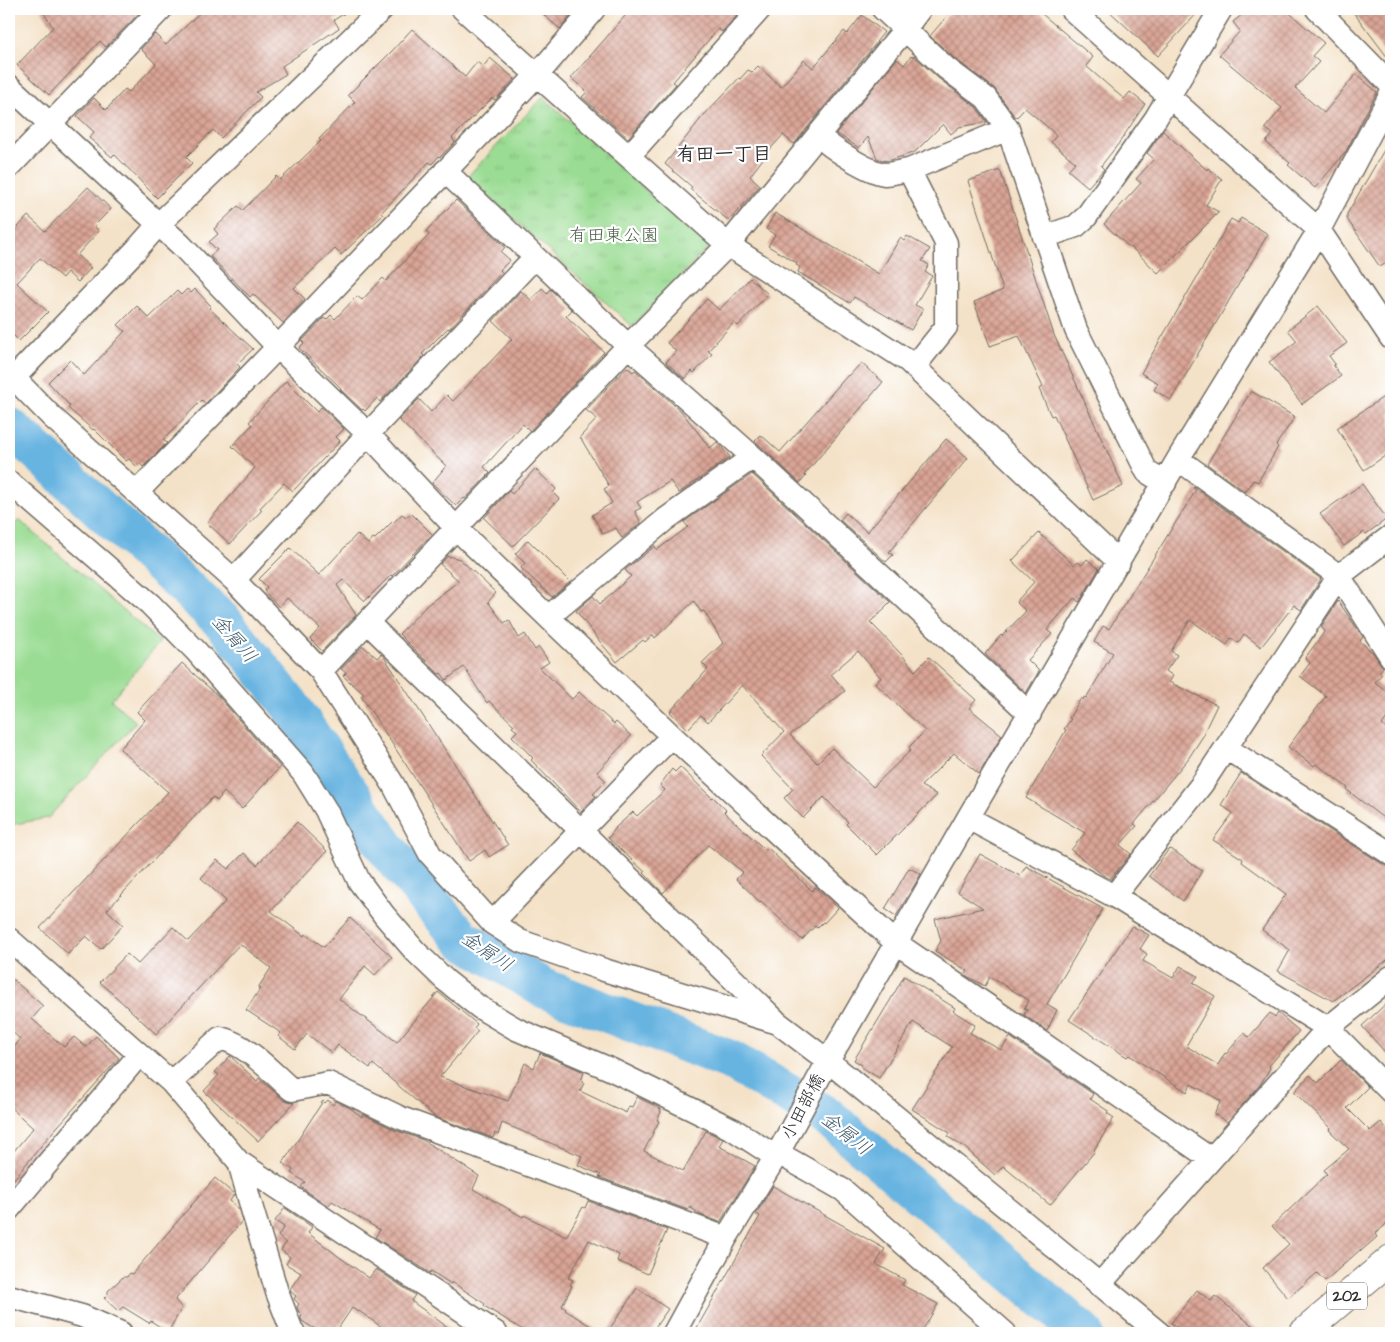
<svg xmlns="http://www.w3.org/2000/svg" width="1400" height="1342" viewBox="0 0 1400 1342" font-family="'Architects Daughter','Klee One',sans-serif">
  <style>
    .park { fill: url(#park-tufts); stroke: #62845f }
    .garden { fill: #9adc93; stroke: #62845f }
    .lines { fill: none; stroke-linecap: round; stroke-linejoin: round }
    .river { stroke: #68b4e1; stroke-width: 40 }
    .building { fill: url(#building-cross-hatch); fill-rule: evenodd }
    .minor-casing { stroke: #716b62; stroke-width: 25 }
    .highway-casing { stroke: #716b62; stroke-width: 30 }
    .minor { stroke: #fff; stroke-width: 22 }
    .highway { stroke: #fff; stroke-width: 28 }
    .labels { text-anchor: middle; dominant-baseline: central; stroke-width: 4.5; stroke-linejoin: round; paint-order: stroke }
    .shield { fill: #fff; stroke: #6b6b6b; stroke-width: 1 }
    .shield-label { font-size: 16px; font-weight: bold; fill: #2b2b2b }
    .park-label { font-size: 18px; fill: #4c604a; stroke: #fff }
    .street-label { font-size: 18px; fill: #2b2b2b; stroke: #fff }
    .neighbourhood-label { font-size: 19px; font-weight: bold; fill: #2b2b2b; stroke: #fff }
    .water-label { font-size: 19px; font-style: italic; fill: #405b6b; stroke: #fff }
  </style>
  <defs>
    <pattern id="park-tufts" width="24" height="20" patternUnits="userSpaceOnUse" patternTransform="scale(1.25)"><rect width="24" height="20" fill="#9adc93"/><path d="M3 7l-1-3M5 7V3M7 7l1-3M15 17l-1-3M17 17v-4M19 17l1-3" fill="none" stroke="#85bd7f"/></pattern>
    <pattern id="building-cross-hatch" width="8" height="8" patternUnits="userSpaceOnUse" patternTransform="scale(1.25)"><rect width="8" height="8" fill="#daa495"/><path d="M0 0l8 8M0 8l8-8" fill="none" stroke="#b1867a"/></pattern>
  </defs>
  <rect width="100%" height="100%" fill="#fff"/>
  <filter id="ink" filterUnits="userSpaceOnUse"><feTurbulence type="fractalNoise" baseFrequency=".02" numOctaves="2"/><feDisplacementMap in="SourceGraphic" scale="10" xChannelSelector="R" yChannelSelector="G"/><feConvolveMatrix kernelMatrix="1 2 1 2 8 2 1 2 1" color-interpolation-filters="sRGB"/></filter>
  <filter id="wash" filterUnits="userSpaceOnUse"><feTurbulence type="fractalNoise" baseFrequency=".0096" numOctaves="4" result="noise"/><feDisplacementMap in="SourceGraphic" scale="20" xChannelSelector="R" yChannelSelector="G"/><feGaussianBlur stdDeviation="1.12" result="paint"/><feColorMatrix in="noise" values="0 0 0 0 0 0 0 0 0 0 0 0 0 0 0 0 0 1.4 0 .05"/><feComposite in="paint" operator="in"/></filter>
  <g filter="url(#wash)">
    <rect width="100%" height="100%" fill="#f4e2c8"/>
    <path class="park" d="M543,97L709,247L632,326L467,177Z"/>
    <path class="garden" d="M19,520L160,642L111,700L136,722L48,818L9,825V531Z"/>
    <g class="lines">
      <path class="river" d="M9,427L36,450L224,623L288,702L387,849L432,904L463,939L543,988L730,1060L828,1117L1084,1333"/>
    </g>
    <g id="blocks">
      <path class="building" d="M41,9H143L106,47L100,41L49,95L17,65L53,27Z
        M204,9H351L334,20L339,28L282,66L286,74L256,92L261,97L221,138L213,130L186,157L192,163L157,198L114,154L112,157L89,138L94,132L77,116L94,98L106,110L125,89L129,92L156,64L141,49L155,34L166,45Z
        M537,9H577L560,29Z
        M631,9H743L722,32L718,29L673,82L676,84L628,138L582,97L587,92L571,78Z
        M953,9H1036L1093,57L1086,66L1124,99L1130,92L1145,104L1119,143L1101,166L1104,169L1088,187L1068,170L1075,162L1051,142L1056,136L1051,130L1025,108L1018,116L1015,117L994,88L954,58L930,36Z
        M1107,9H1201L1158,56Z
        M1249,9H1285L1324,43L1312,56L1319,62L1295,88L1324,113L1356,74L1377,92L1345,153L1315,188L1288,165L1290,163L1266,142L1273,134L1265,128L1282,108L1219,55L1240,31L1233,22Z
        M1351,9H1391V62L1373,38Z
        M862,15L884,32L876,42H877L794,144L783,135L772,147L750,176L760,185L729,221L690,189L692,187L665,164L703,116L739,78L740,79L748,70L752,72L758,66L781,87L804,60L813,68L844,31L847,34Z
        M412,29L465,77L477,62L483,67L490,58L515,79L495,100L492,98L452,138L455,142L440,157L439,156L432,164L429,162L381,213L383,215L341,255L335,249L294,288L305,299L283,323L253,294L250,297L210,256L217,250L209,242L218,234L214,229L238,206L243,210L276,176L280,180L321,141L319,139L355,102L348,95L393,50Z
        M911,56L912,57L914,56L938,78L976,107L987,122L959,127L951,134L943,124L915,152L888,161L882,160L877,158L868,137L859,148L836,133L897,59L904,65Z
        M1163,131L1207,170L1208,168L1222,179L1206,205L1219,212L1158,273L1131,247L1130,248L1104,224L1141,183L1136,179L1154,159L1147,153Z
        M1391,138V208L1386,216L1391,224V260L1380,267L1347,219V214Z
        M1000,170L1054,335L1123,486L1093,500L1054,415L1051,416L1039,389L1043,387L1019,336L990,346L974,302L1003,290L968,181Z
        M88,187L111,209L94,226L99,231L77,255L91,268L78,282L67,272L62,278L40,258L17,283L48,312L19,341L9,331V237L28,216L45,231Z
        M456,200L505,247L501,252L510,260L500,270L502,272L449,329L448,328L422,354L424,356L380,402L377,398L365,411L363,409L362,410L340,389L341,388L299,348L304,343L302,341L324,318L326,320L331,315L335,319L357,296L362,300L383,278L386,281L429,235L426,231Z
        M775,213L879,274L900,238L904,241L907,236L930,249L922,261L929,265L925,272L932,276L915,305L923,309L911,330L854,297L850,303L798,272L800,267L796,265L797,263L768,246L775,235L766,229Z
        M1241,218L1268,234L1171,400L1154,390L1158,383L1141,373L1231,219L1238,223Z
        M750,278L768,294L738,326L734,322L708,351L712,354L694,373L692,371L685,379L666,362L676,351L667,343L707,299L719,310Z
        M542,288L547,293L550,289L572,310L566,316L604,352L530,431L523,424L484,467L490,473L465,499L464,498L456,506L432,483L446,466L399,420L419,399L431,412L447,395L453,401L512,339L493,321L521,291L531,300Z
        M187,289L191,293L195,289L211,306L209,308L253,349L237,364L240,367L205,404L202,400L163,440L167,443L143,467L140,463L136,466L129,459L126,461L94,429L93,430L68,408L70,406L48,382L70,360L84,375L125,331L118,325L137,306L149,318L177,291L181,295Z
        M1318,306L1347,343L1329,356L1335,364L1333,365L1341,376L1302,404L1269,362L1297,341L1288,330Z
        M861,363L883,382L804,475L806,476L800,483L755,441L761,435L780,452L848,375L849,376Z
        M627,367L633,372L635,370L682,412L710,448L717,442L730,457L679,493L670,481L637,502L641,508L635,511L641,523L622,538L616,528L603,534L592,515L612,503L604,489L609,486L580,437L597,419L586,410Z
        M286,381L317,412L321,407L344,429L336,437L340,441L293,491L284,483L260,508L262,510L230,544L207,523L255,468L232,446L252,425L249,422Z
        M1251,391L1295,417L1276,445L1278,447L1258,482L1253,480L1246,492L1207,464Z
        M1391,392V452L1364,470L1337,428Z
        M946,439L968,458L889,552L893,555L886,562L840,520L846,513L867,532Z
        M535,469L556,489L553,493L559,499L513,546L484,518L509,491L512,494Z
        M752,474L890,602L884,608L885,609L870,622L903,656L915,671L929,657L976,700L969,708L1002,735L979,774L954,753L921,786L937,795L877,855L846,824L848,822L824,797L803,818L784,798L793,789L761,756L784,732L742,685L708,722L701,715L688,729L670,712L708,669L702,663L723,643L704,611L701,612L694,601L655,638L653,635L645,642L643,640L617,662L601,643L576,611L593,596L600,604L631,576L625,570L655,546L657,550L688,527L684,522ZM858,651L881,678L875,683L925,731L909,747L911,750L873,787L832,748L817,763L790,735L845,691L831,674Z
        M1362,484L1387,519L1366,534L1364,532L1344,546L1320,514Z
        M1194,487L1321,579L1301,610L1294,605L1261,647L1244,634L1238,643L1231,638L1227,645L1190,620L1171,651L1177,655L1166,671L1173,676L1169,682L1217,705L1204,732L1205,733L1188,759L1134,824L1137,826L1120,845L1131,854L1110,879L1103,875L1071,850L1085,833L1026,798L1066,730L1064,729L1071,719L1069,718L1081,698L1083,700L1084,697L1086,698L1113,653L1094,642L1103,626L1109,629L1196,490L1193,488Z
        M411,513L432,534L392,576L391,575L365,601L343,580L337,585L356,615L322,651L310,639L320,628L287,598L279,607L264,591L267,587L259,579L290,548L319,575L357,534L368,544L373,538L375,539L392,522L393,523L402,514L406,517Z
        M1039,533L1074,565L1078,562L1082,565L1087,559L1099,569L1080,601L1079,602L1074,598L1047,630L1052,634L1028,660L1039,671L1026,693L985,654L1001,635L1002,636L1026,611L1016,602L1034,582L1012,561Z
        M528,540L570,582L552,597L521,568L525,563L515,554Z
        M448,556L460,559L496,593L488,602L504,623L509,620L519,638L525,634L535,650L539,647L549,662L540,668L572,699L579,692L614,724L616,722L631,736L597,772L606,781L593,794L596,796L581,812L531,760L533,758L512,736L517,731L512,727L514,725L489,701L487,703L464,667L446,680L441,673L439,674L399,634L427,605L459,581L440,564Z
        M1338,601L1363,637L1360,641L1373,653L1383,667L1379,672L1382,674L1375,682L1391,695V712L1382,725L1391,733V824L1347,790L1348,788L1316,764L1314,766L1288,747L1326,696L1300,676L1310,663L1305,658L1325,631L1321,627Z
        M363,646L377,658L381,654L384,657L508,845L489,857L485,850L469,861L361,696L364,694L343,676L346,673L341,669Z
        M182,663L218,696L280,767L242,809L224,792L217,801L213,797L107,910L123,925L101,949L86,936L68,954L40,928L168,792L120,749L145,720L137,712Z
        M680,767L712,798L713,797L726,810L724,812L762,847L765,850L768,848L812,891L815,887L838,908L824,923L823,922L817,928L815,926L802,940L761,901L760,902L736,879L743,872L708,845L663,893L644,873L645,872L608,838L616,828H615L633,812L637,816L665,790L660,785L672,769L675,772Z
        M1241,773L1384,865L1391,867V957L1333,1001L1278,971L1290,950L1262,930L1286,894L1242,862L1243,859L1213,840L1233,813L1221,805Z
        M297,822L327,851L271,911L304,936L305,934L324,947L350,918L392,957L375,975L365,966L339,999L397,1042L438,992L477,1024L474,1028L478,1031L440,1077L508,1101L525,1063L534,1068L540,1053L584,1072L581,1081L584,1083L580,1091L626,1113L629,1106L632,1107L637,1097L661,1109L660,1111L661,1112L657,1120L659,1121L644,1151L683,1171L706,1131L723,1139L719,1146L755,1166L720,1222L701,1215L690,1207L688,1210L599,1177L601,1175L578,1165L582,1156L502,1123L498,1135L495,1133L493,1138L435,1117L373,1064L370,1068L338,1045L332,1053L307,1034L295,1049L278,1036L281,1033L246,1010L260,989L258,988L271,968L240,944L156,1034L100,982L127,954L138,964L173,927L188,941L226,901L201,878L217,860L228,869L244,853L257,865Z
        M1169,849L1170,850L1171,849L1202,871L1183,901L1149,876Z
        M980,854L1020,876L1026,866L1103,909L1047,1004L1057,1010L1047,1031L1024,1015L1027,1010L1024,1009L1029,1000L990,977L985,986L965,975L968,971L935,951L941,941L935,919L983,908L958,892Z
        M909,868L921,874L896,916L885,909Z
        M1132,926L1149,935L1140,949L1147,954L1143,961L1173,978L1180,966L1198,976L1193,983L1215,996L1186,1046L1218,1065L1225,1053L1226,1054L1244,1033L1249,1037L1270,1013L1275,1017L1278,1013L1299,1031L1269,1066L1270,1068L1260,1085L1227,1122L1214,1114L1221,1101L1191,1084L1187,1092L1129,1055L1127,1057L1069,1020Z
        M9,976L43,1006L32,1019L64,1047L74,1037L86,1047L96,1036L119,1058L50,1135L9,1185V1157L33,1128L9,1106V1055L20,1039L9,1029Z
        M904,976L955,1008L953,1011L975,1025L970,1033L1001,1050L1010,1037L1093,1094L1090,1099L1108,1111L1107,1113L1114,1118L1094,1150L1095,1151L1050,1205L1003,1166L995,1175L964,1147L948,1137L950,1133L912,1109L952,1047L913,1022L879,1078L861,1067L862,1065L854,1060L891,999Z
        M1391,999V1059L1362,1026Z
        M230,1056L257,1081L259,1078L283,1100L288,1102L294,1103L258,1141L204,1091L219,1075L215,1072Z
        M1341,1060L1368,1087L1347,1108L1370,1131L1381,1122L1391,1134V1220L1375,1234L1377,1237L1361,1251L1360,1250L1325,1281L1317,1273L1288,1298L1263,1268L1289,1244L1272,1226L1327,1174L1324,1170L1349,1149L1329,1130L1331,1128L1294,1092L1310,1075L1318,1083Z
        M328,1100L333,1105L336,1101L350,1108L362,1117L363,1114L395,1130L423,1140L479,1176L473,1189L523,1217L524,1215L566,1237L583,1207L585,1208L588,1201L667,1230L648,1274L617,1261L619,1255L589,1240L568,1278L573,1280L570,1285L572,1286L562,1306L566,1309L565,1310L602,1333H528L484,1306L485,1304L452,1282L451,1284L431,1271L430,1273L375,1237L380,1230L332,1201L328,1206L301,1187L305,1182L291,1173L293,1170L283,1163L323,1101L325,1103Z
        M215,1178L234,1194L230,1201L238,1208L242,1221L175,1300L182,1308L168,1332L151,1321L149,1323L123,1307L118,1311L104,1298L108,1294V1291L123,1277H127L130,1273L132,1274Z
        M773,1186L885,1249L876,1264L905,1280L902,1285L938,1304L921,1333H694L760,1216L756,1214Z
        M285,1208L312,1227L308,1233L338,1256L369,1278L376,1269L415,1295L411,1301L456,1333H390L359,1311L358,1312L352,1308L335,1333H321L302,1321L301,1317L302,1315L299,1312L297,1307L299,1304L294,1299L296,1296L291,1292L290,1289L301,1273L286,1264L290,1257L281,1250L286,1243L278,1236L284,1227L275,1221Z
        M637,1288L668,1309L651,1333H607Z
        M1197,1290L1211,1301L1215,1296L1262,1333H1185L1171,1323Z"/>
    </g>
  </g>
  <g filter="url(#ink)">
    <use href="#blocks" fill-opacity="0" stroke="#716b62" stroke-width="1"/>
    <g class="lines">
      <g class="minor-casing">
        <path id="minor" d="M463,9L728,245L908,361L1119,562
          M883,9L946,68L986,98L1008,129L909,170L946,243V327L914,367
          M920,9L905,29L728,245L628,346L321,671L393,784L430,854L492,923L520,941L604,970L778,1023L828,1061L1159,1333
          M1071,9L1319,230L1391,338
          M1317,9L1391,85
          M9,86L181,245L278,347L368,434L456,528L548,617L672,736L896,943L1211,1159
          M1008,129L1076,330L1147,472L1165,483
          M818,135C831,148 868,172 885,174C893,174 901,171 909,170
          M629,156L760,9
          M9,167L161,9
          M445,171L628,346L753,457L1030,714
          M1044,237L1076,226L1086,217L1156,118L1221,9
          M9,373L52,417L234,580L321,671
          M9,383L135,251L159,224L382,9
          M1178,459L1339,576L1391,657
          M9,482L150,604L196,651L303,773L326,810L359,881L384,915L415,951L445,980L479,1007L516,1029L610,1069L734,1130L776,1157
          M137,492L278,347L538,74L594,9
          M234,580L368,434L535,257
          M548,617L666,519L753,457
          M368,623L775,1020
          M1226,748L1391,854
          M968,818L1114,896L1328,1028L1391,1092
          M1114,896L1202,784L1339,576L1391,536
          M492,923L672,736
          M9,939L171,1082L239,1162L252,1209L277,1292L292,1331L294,1333
          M171,1082L220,1038C248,1045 270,1071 292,1090L328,1083L401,1118L726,1238
          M778,1153L843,1190L1005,1333
          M239,1162L496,1333
          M9,1209L139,1055
          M1099,1285L1328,1028L1391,977
          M9,1296L82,1316L121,1333
          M674,1333L726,1238L778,1153L828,1061L968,818L1178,459L1319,230L1391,94"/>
      </g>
      <g class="highway-casing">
        <path id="highway" d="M1303,1333L1391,1259"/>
      </g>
      <use href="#minor" class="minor"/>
      <use href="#highway" class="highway"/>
    </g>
  </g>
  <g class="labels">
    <rect class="shield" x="1327" y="1282.5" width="40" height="27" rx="4"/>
    <g class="shield-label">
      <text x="1347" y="1296">202</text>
    </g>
    <g class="park-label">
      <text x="614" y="235">有田東公園</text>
    </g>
    <g class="street-label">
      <text transform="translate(803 1107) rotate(-62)">小田部橋</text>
    </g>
    <g class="neighbourhood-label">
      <text x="724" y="154">有田一丁目</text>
    </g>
    <g class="water-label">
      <text transform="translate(234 639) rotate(49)">金屑川</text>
      <text transform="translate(487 952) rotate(34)">金屑川</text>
      <text transform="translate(846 1134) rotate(38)">金屑川</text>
    </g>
  </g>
  <rect width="1400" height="1342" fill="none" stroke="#fff" stroke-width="30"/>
</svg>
